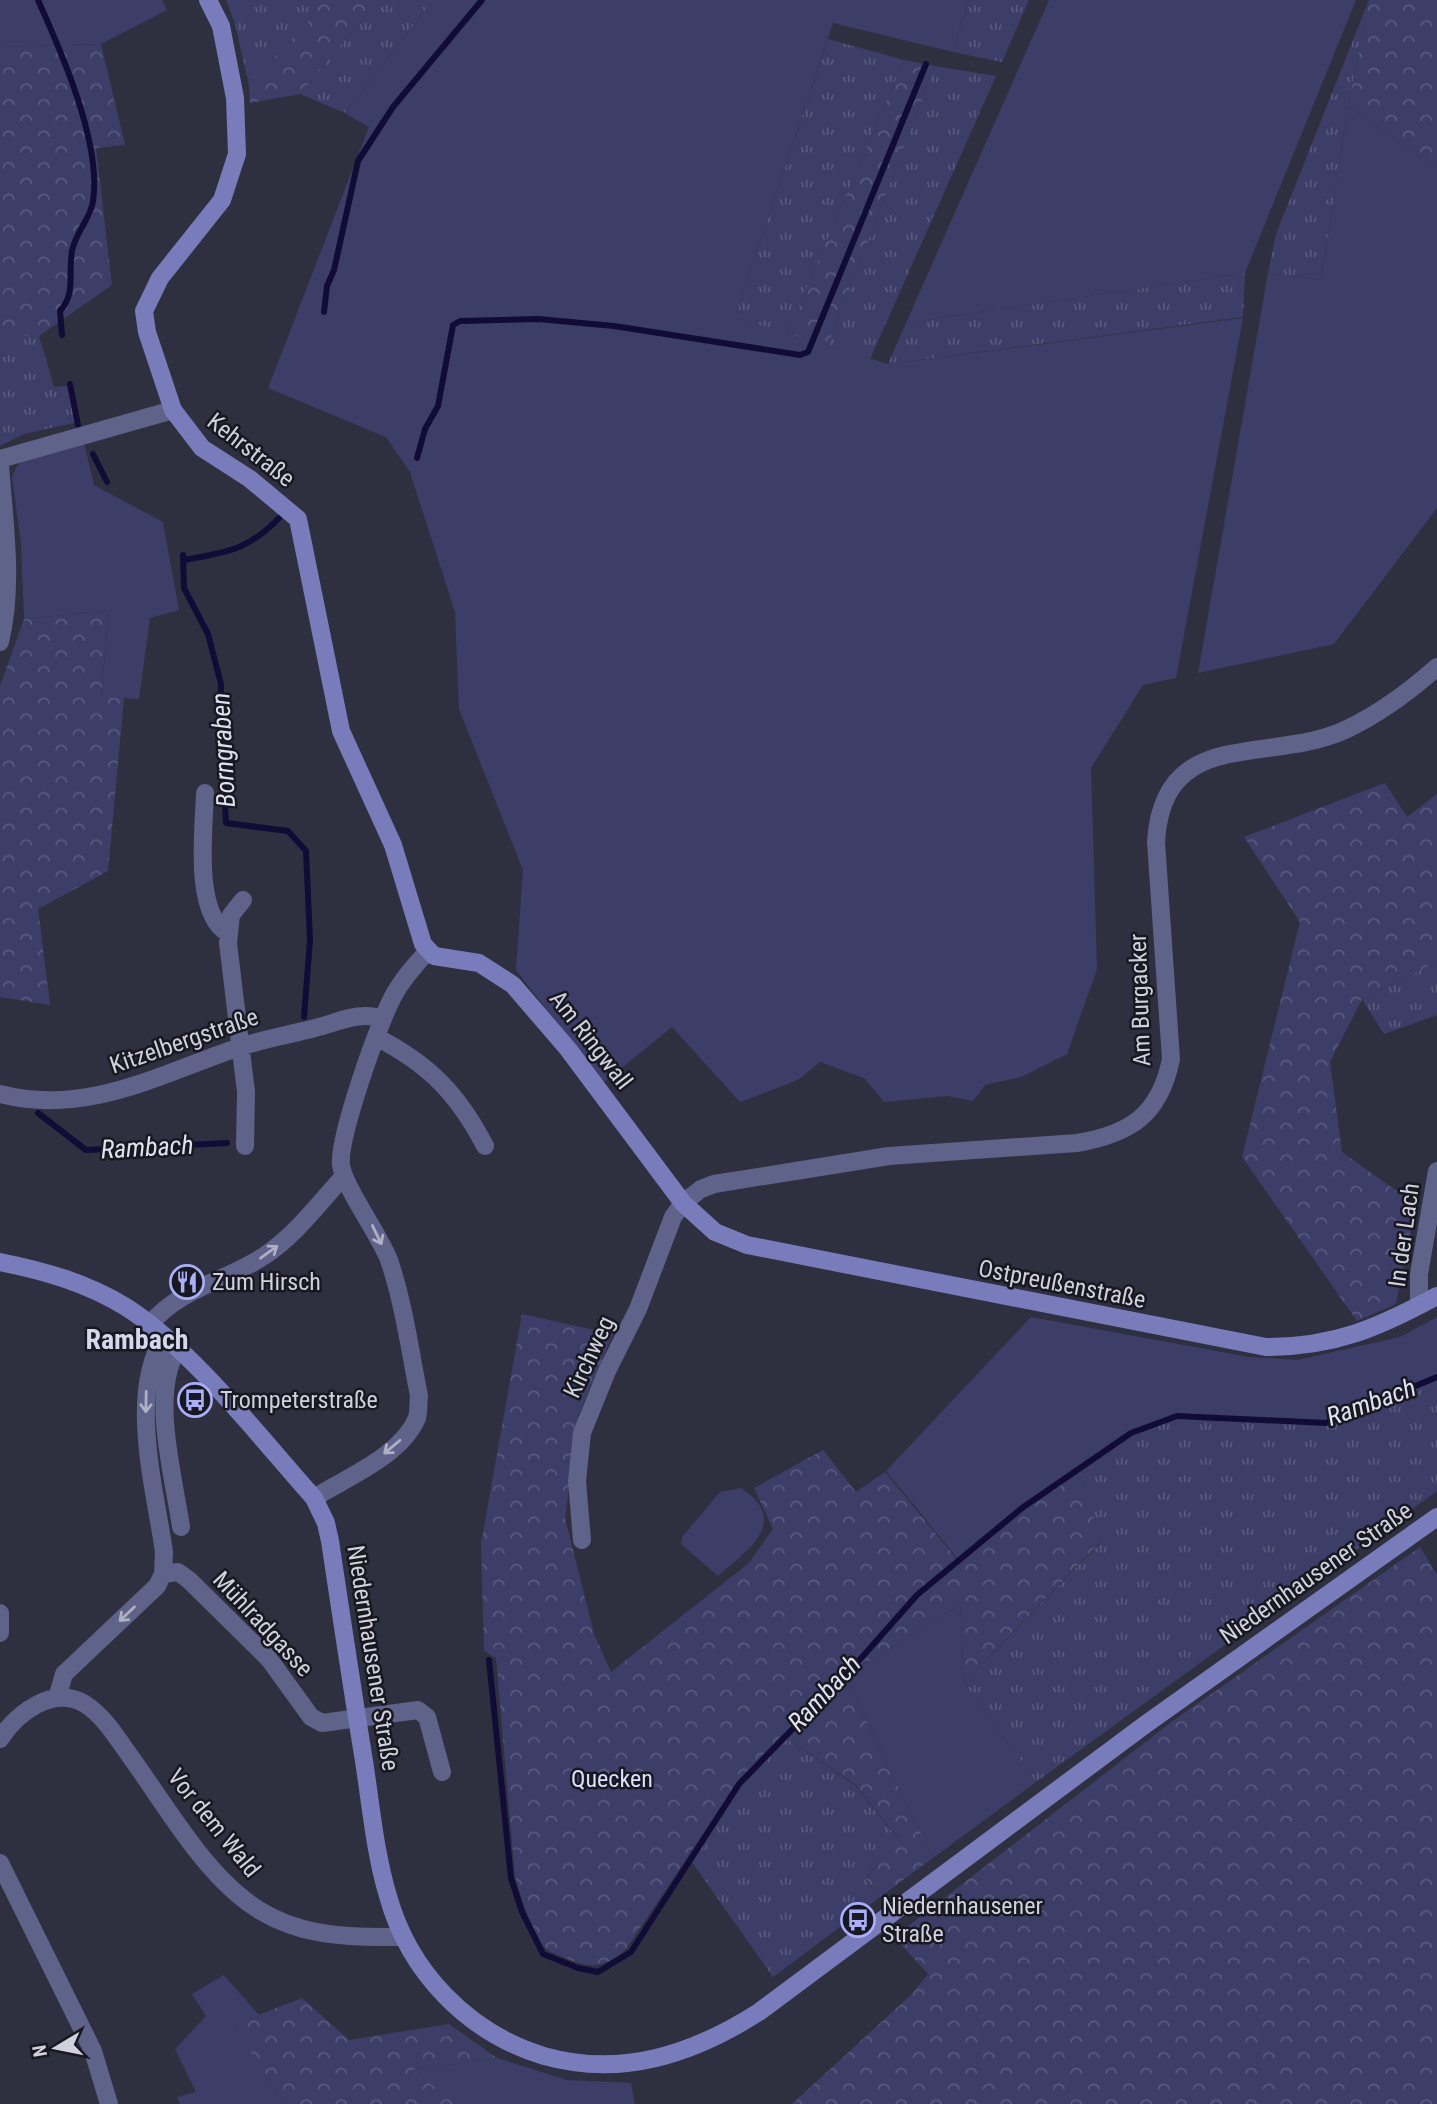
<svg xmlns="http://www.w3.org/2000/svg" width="1437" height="2104" viewBox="0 0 1437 2104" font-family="'Roboto Condensed',sans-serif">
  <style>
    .grass { fill: url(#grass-tufts) }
    .forest { fill: url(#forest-crowns) }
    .green { fill: #3c3e68 }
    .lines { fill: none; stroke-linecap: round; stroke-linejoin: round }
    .stream { stroke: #110c36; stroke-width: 6 }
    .street { stroke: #5f6289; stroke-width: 18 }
    .secondary { stroke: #797cba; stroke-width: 18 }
    .oneway { stroke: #aeb0c3 }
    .labels { text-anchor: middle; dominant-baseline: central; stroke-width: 5; stroke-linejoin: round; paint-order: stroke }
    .street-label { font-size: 24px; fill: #d0d1dc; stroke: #181820 }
    .poi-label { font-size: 24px; fill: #d0d1dc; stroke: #181820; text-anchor: start }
    .park-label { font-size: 24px; fill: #dcdffe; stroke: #181820 }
    .water-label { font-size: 26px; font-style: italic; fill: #e0e1f1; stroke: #181820 }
    .quarter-label { font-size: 28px; font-weight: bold; fill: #d5d7ec; stroke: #181820 }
  </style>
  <defs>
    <pattern id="grass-tufts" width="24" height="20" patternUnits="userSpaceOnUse" patternTransform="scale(1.75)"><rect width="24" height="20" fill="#3c3e68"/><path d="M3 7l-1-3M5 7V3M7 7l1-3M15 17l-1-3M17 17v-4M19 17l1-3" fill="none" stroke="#57597d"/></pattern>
    <pattern id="forest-crowns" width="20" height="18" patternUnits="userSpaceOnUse" patternTransform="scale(1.75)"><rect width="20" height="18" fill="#3c3e68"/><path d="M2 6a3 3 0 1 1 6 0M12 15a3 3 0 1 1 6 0" fill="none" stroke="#57597d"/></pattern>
  </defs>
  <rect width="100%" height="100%" fill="#2e3040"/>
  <path class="grass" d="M226,0H307L314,15L249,85L235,24Z
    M378,0H433L345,113L300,94Z
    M969,0H1029L1002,62L953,52Z
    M1369,0L1348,106L1321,280L1268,273L1276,234Z
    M828,39L904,60L787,334L735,317Z
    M935,66L996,76L870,359L828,346Z
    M1245,273L1243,317L888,364L906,323Z
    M0,336H39L54,387L67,386L78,422L24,434L0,446Z
    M1437,962V1015L1384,1034L1362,999Z
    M1437,1379V1491L1036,1782L964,1683L1101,1542L1080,1472L1132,1434L1179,1418L1328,1424Z
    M786,1738L855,1785L898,1839L865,1879L880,1897L773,1977L692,1862L741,1787Z"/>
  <path class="forest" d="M307,0H378L300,94L250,103L249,85L313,16Z
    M1369,0H1437V168L1348,106Z
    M101,44L125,145L96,148L112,285L39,336H0V47Z
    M904,60L935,66L828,346L787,334Z
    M109,610L101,696L124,698L108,871L38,909L50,1005L0,997V686L24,619Z
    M1385,783L1407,817L1437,794V962L1362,999L1330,1062L1342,1152L1416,1205L1396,1304L1357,1321L1242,1157L1300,922L1244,837Z
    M522,1314L613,1334L578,1416L565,1518L594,1634L611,1672L749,1563L773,1529L754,1488L823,1450L856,1492L885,1472L960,1563L1025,1509L1080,1472L1101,1541L964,1683L960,1605L845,1676L933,1858L880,1897L866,1879L898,1838L855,1784L782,1735L737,1783L626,1949C604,1969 590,1969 563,1957C556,1954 548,1952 544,1947C530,1925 522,1901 515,1877L496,1658L484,1651L481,1544Z
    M1420,1547L1437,1575V2104H792L912,1994L928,1974L894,1937L1170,1723Z
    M302,1998L349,2040L449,2024L497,2058L413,2070L457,2104H283L233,2025Z"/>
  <path class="green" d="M0,0H162L167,10L101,44L0,47Z
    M433,0H969L953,52L833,23L735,317L888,364L1243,318L1176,678L1143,685L1091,768L1097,969L1067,1054L1021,1077L985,1085L973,1101L948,1096L884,1102L864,1078L820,1062L798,1080L740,1102L672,1027L603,1083L516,970L523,870L459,709L455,612L410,472L386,437L268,388L369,127L345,113Z
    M1049,0H1356L1245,273L906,323Z
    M1348,106L1437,168V508L1334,644L1198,673L1268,273L1321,280Z
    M84,443L94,485L163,522L179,610L150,618L139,699L101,697L109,610L24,619L21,543L12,477L17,466L23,460Z
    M1031,1317L1249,1357L1297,1360L1400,1337L1437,1317V1376L1326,1421L1178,1414L1131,1431L1022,1506L958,1559L886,1471Z
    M741,1488C791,1521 748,1550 718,1576L681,1544L682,1537L720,1492Z
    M960,1605L964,1683L1036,1782L933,1858L845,1676Z
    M224,1975L259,2015L234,2026L283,2104H180L177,2097L196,2092L175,2049L206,2016L192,1994Z
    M497,2058L567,2080L631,2083L635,2104H457L412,2070Z"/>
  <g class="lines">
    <path class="stream" d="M38,0C61,51 102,144 93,201C91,218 75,233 72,251C68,275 76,293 60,311L62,335
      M324,312L327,286L334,270L358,161L393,107L482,0
      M70,384L78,425
      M93,454L107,482
      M417,458L425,429L438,406L453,325L460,321L538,319L614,326L800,355L808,352L926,64
      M183,555L184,588L208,634L221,684L220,722L226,823L288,831L306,851L310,940L304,1017
      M184,560C227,552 249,550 280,517
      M38,1113L86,1150L227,1143
      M489,1660L511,1878L522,1912L543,1954L578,1968L598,1972L631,1952L739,1784L856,1664L917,1595L1022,1508L1131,1433L1177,1416L1326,1423L1437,1377"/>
    <path class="street" d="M0,459L173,410
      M0,464C4,523 14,584 0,642
      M205,793C204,828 193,914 228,933
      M243,900L231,915L228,943L246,1092L245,1146
      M376,1037C429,1064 458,1094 485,1146
      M0,1094C86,1116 158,1075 237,1048C263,1039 289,1035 315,1028C337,1023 360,1010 383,1019
      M1419,1305V1274L1437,1171
      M149,1325C183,1286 223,1283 264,1256C295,1236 319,1203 344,1176
      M177,1350C150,1395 174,1477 181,1527
      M314,1498C347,1477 401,1456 417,1418C419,1411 418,1403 419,1396C410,1351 404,1304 389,1260C379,1234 344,1187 341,1165C338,1138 380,1018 395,993C404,977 416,964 428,951
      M582,1540L577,1481L582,1433L607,1371L638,1309L673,1217L683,1203L701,1189L714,1184L889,1156L1077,1143C1131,1134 1160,1114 1171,1059L1156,842C1163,725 1268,765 1345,730C1377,715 1410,691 1437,667
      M163,1574L178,1572L189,1580L269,1659L311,1717L322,1723L418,1710L427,1717L442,1772
      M0,1613V1633
      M57,1698L64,1674L157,1586L163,1574L164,1552C155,1488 128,1394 164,1337
      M0,1739C17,1713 53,1685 85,1704C104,1716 117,1738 130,1756C165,1804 202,1870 250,1904C298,1938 348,1937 403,1937
      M0,1863L93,2051L109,2104"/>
    <path class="secondary" d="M208,0L221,26L235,98L237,154L222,200L160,278L144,311L147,332L173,410L202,448L250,479L298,519L341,731L393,845L423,944L434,956L479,963L513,985L568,1049L683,1203L715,1232L747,1245L1266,1347C1334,1347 1378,1328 1437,1296
      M0,1262C45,1271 87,1283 126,1307C192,1349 261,1439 314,1498L326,1523L330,1541C341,1614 352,1688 364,1761C371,1806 375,1853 388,1896C409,1972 468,2033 544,2056C622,2078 693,2054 759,2012L1146,1724L1437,1517"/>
  </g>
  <defs><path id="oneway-shaft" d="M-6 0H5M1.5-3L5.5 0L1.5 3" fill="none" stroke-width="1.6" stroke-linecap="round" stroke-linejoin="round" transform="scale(1.75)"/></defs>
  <g class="oneway">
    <use href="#oneway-shaft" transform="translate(377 1235) rotate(64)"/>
    <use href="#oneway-shaft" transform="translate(269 1252) rotate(-36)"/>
    <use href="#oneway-shaft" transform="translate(146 1402) rotate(91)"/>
    <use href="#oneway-shaft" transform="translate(392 1447) rotate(140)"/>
    <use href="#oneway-shaft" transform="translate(127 1614) rotate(136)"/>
  </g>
  <defs>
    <g id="restaurant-ring" transform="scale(1.75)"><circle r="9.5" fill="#181820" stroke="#abaffb" stroke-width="1.5"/><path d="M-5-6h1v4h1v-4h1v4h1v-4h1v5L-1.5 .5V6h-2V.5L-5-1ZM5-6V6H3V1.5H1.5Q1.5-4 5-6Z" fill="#abaffb"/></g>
    <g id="bus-ring" transform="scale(1.75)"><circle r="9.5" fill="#181820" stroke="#abaffb" stroke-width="1.5"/><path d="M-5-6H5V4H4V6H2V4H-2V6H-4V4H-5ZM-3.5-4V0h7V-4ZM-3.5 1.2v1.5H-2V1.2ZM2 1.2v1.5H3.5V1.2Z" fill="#abaffb"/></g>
  </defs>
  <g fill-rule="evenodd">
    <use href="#restaurant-ring" x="187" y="1282"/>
    <use href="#bus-ring" x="195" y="1400"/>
    <use href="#bus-ring" x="858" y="1920"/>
  </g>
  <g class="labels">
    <g class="street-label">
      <text transform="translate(251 450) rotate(38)">Kehrstraße</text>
      <text transform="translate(1140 1000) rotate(-92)">Am Burgacker</text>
      <text transform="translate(591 1040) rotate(52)">Am Ringwall</text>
      <text transform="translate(184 1041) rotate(-19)">Kitzelbergstraße</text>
      <text transform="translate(1404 1235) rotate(-82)">In der Lach</text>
      <text transform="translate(1062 1284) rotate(11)">Ostpreußenstraße</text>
      <text transform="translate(589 1357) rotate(-65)">Kirchweg</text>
      <text transform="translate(1316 1573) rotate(-35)">Niedernhausener Straße</text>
      <text transform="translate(263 1624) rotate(47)">Mühlradgasse</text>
      <text transform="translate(373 1658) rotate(81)">Niedernhausener Straße</text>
      <text transform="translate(214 1823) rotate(51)">Vor dem Wald</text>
    </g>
    <g class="poi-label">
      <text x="212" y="1282">Zum Hirsch</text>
      <text x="220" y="1400">Trompeterstraße</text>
      <text x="882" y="1906">Niedernhausener<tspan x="882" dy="28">Straße</tspan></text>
    </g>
    <g class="park-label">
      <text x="612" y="1779">Quecken</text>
    </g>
    <g class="water-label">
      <text transform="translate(223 750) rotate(-93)">Borngraben</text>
      <text transform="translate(147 1147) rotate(-3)">Rambach</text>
      <text transform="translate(1371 1402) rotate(-20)">Rambach</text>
      <text transform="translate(824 1693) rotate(-47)">Rambach</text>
    </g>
    <g class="quarter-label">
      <text x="137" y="1339">Rambach</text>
    </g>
  </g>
  <g transform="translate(56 2048) rotate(260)" stroke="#181820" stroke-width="5" paint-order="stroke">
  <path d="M0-5L12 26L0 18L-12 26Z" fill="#d0d1dc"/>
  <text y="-10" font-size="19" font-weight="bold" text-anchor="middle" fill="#d0d1dc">N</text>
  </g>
</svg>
